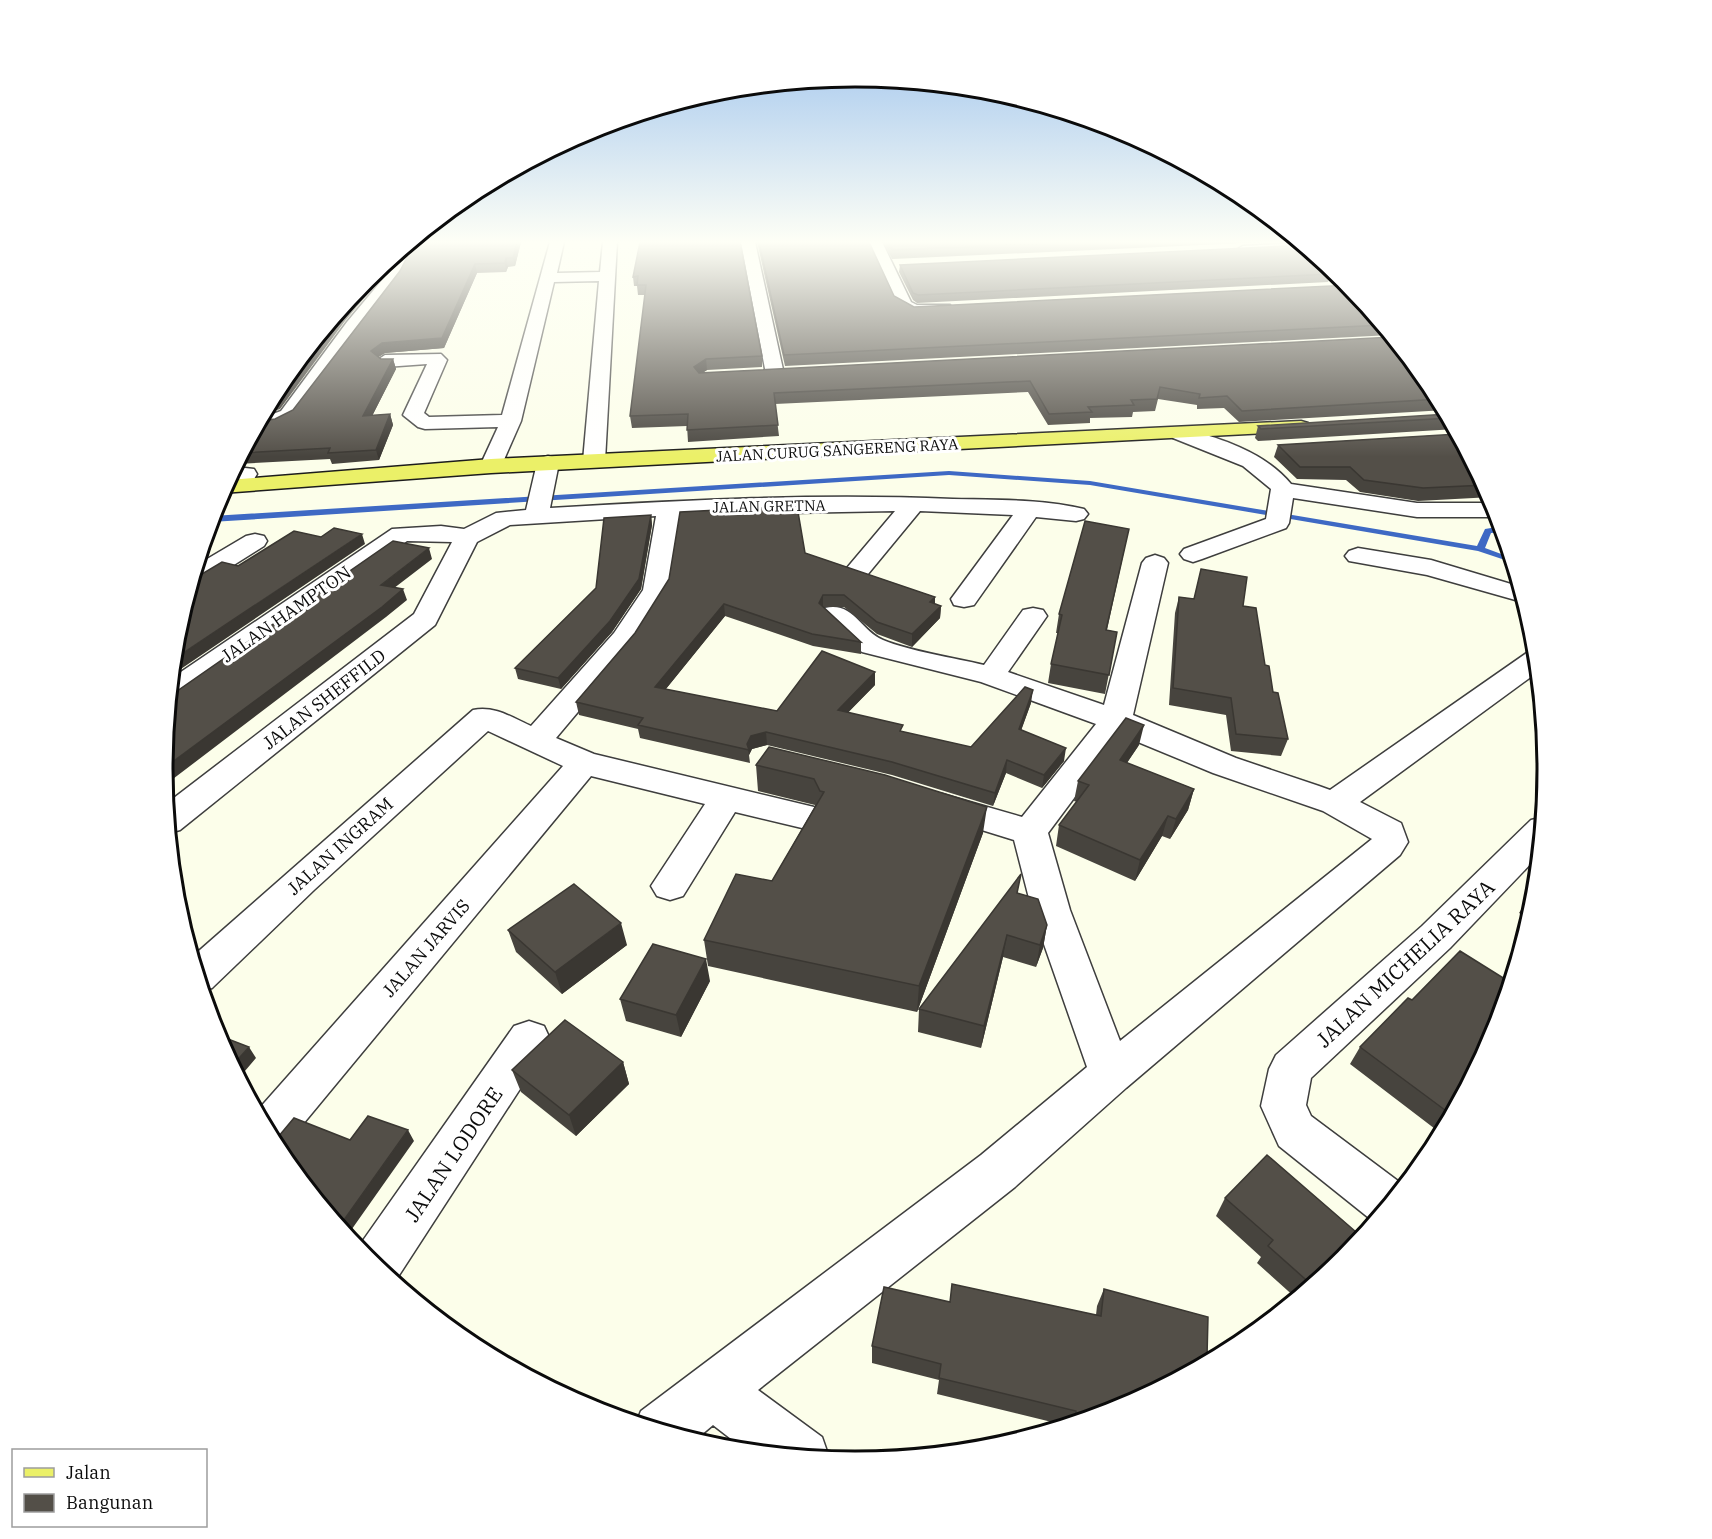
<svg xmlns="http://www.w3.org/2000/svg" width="1712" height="1539" viewBox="0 0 1712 1539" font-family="'IBM Plex Serif',serif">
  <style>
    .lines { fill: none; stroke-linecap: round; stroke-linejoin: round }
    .stream { fill: #3e69c4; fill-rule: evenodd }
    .minor-casing { stroke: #3e3e3e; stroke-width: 3 }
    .major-casing { stroke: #1c1c1c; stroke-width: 3 }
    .minor { fill: #fff; fill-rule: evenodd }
    .major { fill: #ebf068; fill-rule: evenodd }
    .wall { fill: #47443e }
    .shaded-wall { fill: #3a3732 }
    .building { fill: #534f48; stroke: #3a3732; stroke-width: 1.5 }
    .labels { text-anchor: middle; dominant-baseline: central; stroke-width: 6; stroke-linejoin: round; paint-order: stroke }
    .far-street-label { font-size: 15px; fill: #0b0b0b; stroke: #fff }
    .street-label { font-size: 18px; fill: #0b0b0b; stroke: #fff }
    .near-street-label { font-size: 21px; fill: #0b0b0b; stroke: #fff }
    .rim { fill: none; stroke: #0b0b0b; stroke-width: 3 }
  </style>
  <rect width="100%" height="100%" fill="#fcfeea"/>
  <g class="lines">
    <path class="stream" d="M949,471L1090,481L1477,546L1485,529L1503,526L1505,532L1491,533L1485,548L1512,558L1514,563L1478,551L1090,485L949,475L211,522L212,516Z"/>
    <g class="minor-casing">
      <path id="minor" d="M412,242H420L400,278L359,330L295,419L279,427L255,431L262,418L281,411L347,322L388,273L401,251Z
        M550,242H564L557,273L600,272L603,242H617L605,461L602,466H586L583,461L599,281L554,282L521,421L499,471H483L480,466L498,427L425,429L418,427L403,415L427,364L385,367L376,361L385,355L441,354L447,360L424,413L429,417L502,415Z
        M741,242H755L784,374L782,378L775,380L766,374Z
        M868,242H882L911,302L917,305H950L952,309L950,313L914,315L898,308Z
        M1301,243L1311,250L1243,254L1236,250L1243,246Z
        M1180,428C1218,437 1265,452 1291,484L1417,503H1496L1500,517H1417L1293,498L1289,523L1286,528L1202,559L1193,562L1184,559L1180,554L1184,549L1266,519L1271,489L1243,466L1173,438L1169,434L1173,430Z
        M548,456L556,458L559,463L550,508C684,500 819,493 953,499C996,500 1043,499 1084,509L1088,514L1084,519L1076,521L1036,517L974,605L964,607L954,605L951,599L1013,515L920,511L868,574L859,577L850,574L846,569L895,511L680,515L669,590L635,644L556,738L594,754L814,807L819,816L814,825L802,828L735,812L683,896L670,900L657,896L651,886L705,804L591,776L284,1147L277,1150L257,1111L563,766L488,731L314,890L212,988L202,991L192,957L473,710C494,705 513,718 531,726L614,633L643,590L656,516L510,525L477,542L435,625L180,830L169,833L166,804L414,614L452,542L407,541L182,700L171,702L172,678L392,529L441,526L464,529L496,513L526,510L537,463L540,458Z
        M236,467L254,469L257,474L254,479L229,480Z
        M255,534L264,536L267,541L264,546L202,585L191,586L197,565L246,536Z
        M1358,548L1431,560L1521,587L1526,603L1427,575L1349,561L1345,556L1349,551Z
        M1155,555L1164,558L1168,563L1133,715L1236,758L1319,786L1330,790L1528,652L1537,649L1539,671L1360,802L1401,823L1408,842L1400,855L1126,1088L1015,1187L758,1390L822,1437L830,1460L748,1452L713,1425L694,1441L636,1423L641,1411L981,1155L1087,1067L1032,910L1014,840L930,814L925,806L930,798L942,794L1022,817L1096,724L981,682L862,652L821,614L825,608C853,601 861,631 883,640C909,651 955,658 984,665L1023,610L1033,608L1043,610L1047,616L1008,672L1104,705L1142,563L1146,558ZM1121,735L1213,773L1323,811L1372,839L1120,1041L1070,910L1048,833Z
        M1544,817L1541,853L1450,948L1311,1078L1306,1105L1311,1116L1406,1187L1376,1223L1374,1222L1279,1146L1261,1106L1269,1069L1276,1055L1422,926L1531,820Z
        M529,1021L544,1026L550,1039L544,1052L394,1283L357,1249L514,1026Z"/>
    </g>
    <g class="major-casing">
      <path id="major" d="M1301,421L1308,423L1311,427L1308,431L491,473L222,493L229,480L491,459Z"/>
    </g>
    <use href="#minor" class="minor"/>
    <use href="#major" class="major"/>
  </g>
  <path class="wall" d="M521,242L515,266L508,267L506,272L477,273L444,348L385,353L378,357L381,359H393L396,369L372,416L390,414L393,425L379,460L332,464L330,459L237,464L260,421L275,419L293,410L400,271Z
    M640,242L762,356V367L707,370L702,373L1432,385L1446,410L1239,422L1224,408L1197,409V405L1158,399L1155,411L1133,412L1132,417L1090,418V423L1048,425L1028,392L775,404L779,436L688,442L687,426L632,428L630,416L645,295H638L637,286H634L633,277Z
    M757,242H869L894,296L914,307L1351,285L1391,335L785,366Z
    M883,242H1267L892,259Z
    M900,265L1330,274L1328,282L917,303L913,300L899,272Z
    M1448,414L1456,429L1258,441L1255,438L1258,426Z
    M1458,434L1492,497L1418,501L1360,492L1346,480L1297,479L1274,457L1278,445Z
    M651,515L652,525L641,589L612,632L561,689L518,679L515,668L596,588Z
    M1125,547L1107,630L1117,632L1105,694L1048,683L1051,664L1058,633H1056L1059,614Z
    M805,553L935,597V604L941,606L940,618L912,647L877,634L844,607H823L861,642V654L813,646L725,616L665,690L777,711L875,685L848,712L903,732L971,747L1031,703L1021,730L1064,761L1042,788L1006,773L993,806L892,775L767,745L752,749L749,755L750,763L640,738L638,729L579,715L576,702L635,633Z
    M1201,569L1243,606L1265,665L1288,739L1281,756L1231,751L1226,715L1169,705L1175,613L1179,597L1194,599Z
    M1139,745L1127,763L1194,789L1188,810L1170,839L1162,836L1135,881L1056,846L1059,825L1077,802L1074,801L1078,781Z
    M769,747L983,833L917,1012L708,966L704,940L772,881L815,806V805L758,791L756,765Z
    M1537,889L1536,905L1531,920L1519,913L1528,899Z
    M1018,893L1047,925L1043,948L1036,967L1003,957L981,1048L918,1032L919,1009Z
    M508,930L627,945L562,994L516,952Z
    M710,981L681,1037L626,1021L620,999Z
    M1412,1000L1496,1035L1443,1135L1350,1064L1360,1047Z
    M623,1062L629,1084L576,1136L521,1092L512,1070Z
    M1225,1198L1346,1260L1297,1299L1257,1263L1261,1257L1216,1216Z
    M1104,1289L1121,1410L1068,1426L937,1394L939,1380L872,1363V1346L1096,1315L1097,1306Z"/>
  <path class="shaded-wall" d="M517,242H521L515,266L513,258Z
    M396,254L386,272L345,321L280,409L263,415L271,401L342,311L379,269Z
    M506,258L508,267L506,272L505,263Z
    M475,264L477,273L444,348L385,353L374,360L371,351Z
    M393,359L396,369L367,426L363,416Z
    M706,359L707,370L695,378L694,367Z
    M390,414L393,425L379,460L376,450Z
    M651,515L652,525L641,589L612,632L561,689L558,678Z
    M362,534L365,544L172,675L174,659Z
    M429,548L432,559L385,595L381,585Z
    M403,589L407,600L386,617L165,785L163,769Z
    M823,595V607L819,603Z
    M935,597V609L930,602Z
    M724,604L725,616L657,700L655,687Z
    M941,606L940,618L912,647V634Z
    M875,672V685L838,723V710Z
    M1033,690L1031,703L1017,742L1019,729Z
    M1144,725L1139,745L1115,780L1120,760Z
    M766,732L767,745L752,749L749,755L747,744L751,736Z
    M1066,748L1064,761L1042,788L1044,775Z
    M1007,760L1006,773L993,806L995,793Z
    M1194,789L1188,810L1170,839L1176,819Z
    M987,807L983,833L917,1012L919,986Z
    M1168,816L1162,836L1135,881L1140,860Z
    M621,923L627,945L562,994L555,972Z
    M1047,925L1043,948L1036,967L1040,945Z
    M1007,935L1003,957L981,1048L984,1026Z
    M706,959L710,981L681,1037L676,1015Z
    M249,1047L256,1058L239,1078L232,1066Z
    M623,1062L629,1084L576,1136L569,1115Z
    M408,1130L414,1141L347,1236L339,1227Z"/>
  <path class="building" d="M415,242H517L513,258H506L505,263L475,264L442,338L382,343L371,351L381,359H393L363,416L390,414L376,450L328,453L330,448L243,453L260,421L275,419L293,410L400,271Z
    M640,242H740L762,356L706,359L694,367L699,373L1393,337L1432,385L1440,399L1242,411L1227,396L1199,398L1200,394L1160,387L1157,399L1131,400L1134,405L1088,407L1092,412L1049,414L1030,381L774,393L778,425L687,430L688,414L630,416L646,285H637L638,276L633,277Z
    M759,242H869L894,296L914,307L1351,285L1383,325L784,355Z
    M888,242H1077L893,250Z
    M1286,246L1330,274L918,295L913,293L900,265Z
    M379,269L342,311L276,399L271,401L280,384L366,279Z
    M1448,414L1450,418L1261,429L1258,426Z
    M1458,434L1486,485L1423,488L1364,480L1350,467H1300L1278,445Z
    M797,506L805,553L935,597L930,602L941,606L912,634L877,622L844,595H823L819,603L861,642L812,634L724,604L655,687L777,711L822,651L875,672L838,710L903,725L900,731L971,747L1025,687L1033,690L1019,729L1066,748L1044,775L1007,760L995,793L892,762L766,732L751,736L747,744L749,750L638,725L643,718L576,702L635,633L669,579L680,512Z
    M651,515L639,579L610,621L558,678L515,668L596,588L604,518Z
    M1085,521L1129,529L1106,630L1117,632L1109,675L1051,664L1062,615L1059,614Z
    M334,528L362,534L174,659L176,634L194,577H197L222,562L238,566L294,531L321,537Z
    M393,541L429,548L381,585L403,589L382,607L163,769L171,692L177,691Z
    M1201,569L1247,577L1243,606L1256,608L1265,665L1269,666L1273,692L1278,693L1288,739L1236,734L1231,698L1173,688L1179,597L1194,599Z
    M1126,718L1144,725L1120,760L1194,789L1176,819L1168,816L1140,860L1059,825L1089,785L1078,781Z
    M769,747L885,775L987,807L919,986L704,940L736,874L772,881L824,792L820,791L814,779L756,765Z
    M1021,874L1017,893L1038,899L1047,925L1040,945L1007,935L984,1026L919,1009Z
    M574,884L621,923L555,972L508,930Z
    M1537,889L1536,904L1528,899Z
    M653,944L706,959L676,1015L620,999Z
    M1460,951L1508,981L1512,982L1496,1035L1453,1116L1360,1047L1408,998L1412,1000Z
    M565,1020L623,1062L569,1115L512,1070Z
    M215,1034L249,1047L232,1066L216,1034Z
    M368,1116L408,1130L339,1227L280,1154L273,1143L294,1118L350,1140Z
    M1267,1155L1363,1238L1346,1260L1313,1286L1268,1246L1273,1240L1225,1198Z
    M952,1284L1101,1316L1104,1289L1208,1317L1207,1357L1216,1359L1121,1410L1075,1424L1076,1411L939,1378L941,1364L872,1346L884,1287L950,1302Z"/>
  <linearGradient id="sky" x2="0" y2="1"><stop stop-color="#92bcec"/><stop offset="0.53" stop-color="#fefff6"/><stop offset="1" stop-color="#fefff6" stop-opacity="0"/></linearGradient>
  <rect width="1712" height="457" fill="url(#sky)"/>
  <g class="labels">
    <g class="far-street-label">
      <text transform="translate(837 450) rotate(-3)">JALAN CURUG SANGERENG RAYA</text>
      <text transform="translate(769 506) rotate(-1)">JALAN GRETNA</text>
    </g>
    <g class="street-label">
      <text transform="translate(286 614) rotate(-35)">JALAN HAMPTON</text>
      <text transform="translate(324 699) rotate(-38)">JALAN SHEFFILD</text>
      <text transform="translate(340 846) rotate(-42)">JALAN INGRAM</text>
      <text transform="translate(426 948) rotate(-49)">JALAN JARVIS</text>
    </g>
    <g class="near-street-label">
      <text transform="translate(1405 963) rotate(-43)">JALAN MICHELIA RAYA</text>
      <text transform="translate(453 1154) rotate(-56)">JALAN LODORE</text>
    </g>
  </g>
  <path d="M0 0H1712V1539H0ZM173 769a682 682 0 1 1 1364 0a682 682 0 1 1-1364 0Z" fill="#fff" fill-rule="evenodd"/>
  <path class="rim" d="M173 769a682 682 0 1 1 1364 0a682 682 0 1 1-1364 0Z"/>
  <rect x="12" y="1449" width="195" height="78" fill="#ffffff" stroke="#9d9d9d" stroke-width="1.5"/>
  <rect x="24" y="1468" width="30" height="9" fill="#ebf068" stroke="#9d9d9d" stroke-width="1.5"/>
  <text x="66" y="1479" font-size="18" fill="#0b0b0b">Jalan</text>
  <rect x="24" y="1494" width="30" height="18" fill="#534f48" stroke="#9d9d9d" stroke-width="1.5"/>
  <text x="66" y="1509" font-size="18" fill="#0b0b0b">Bangunan</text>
</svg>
